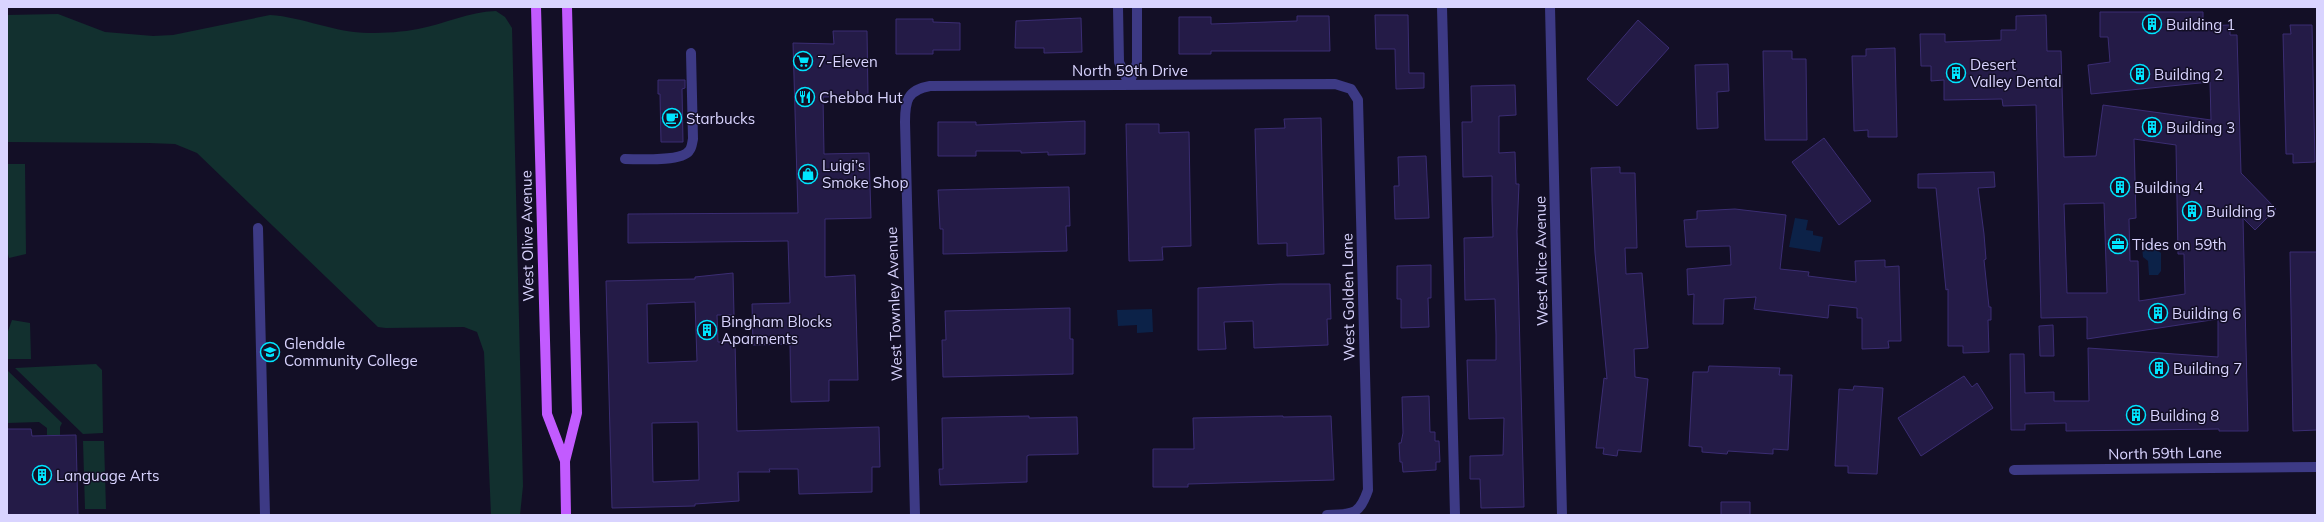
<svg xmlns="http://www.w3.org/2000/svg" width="2324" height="522" viewBox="0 0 2324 522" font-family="Mulish,sans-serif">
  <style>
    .green { fill: #12302f }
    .water { fill: #0c2248 }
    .building { fill: #241b47; stroke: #3b2d73; fill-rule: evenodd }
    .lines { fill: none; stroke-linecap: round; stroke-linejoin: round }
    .minor { stroke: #3d3a85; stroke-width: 10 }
    .major { stroke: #c25bff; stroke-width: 10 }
    .labels { text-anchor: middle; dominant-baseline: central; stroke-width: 3; stroke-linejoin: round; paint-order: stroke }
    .poi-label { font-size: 15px; fill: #d9d4ff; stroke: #130f26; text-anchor: start }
    .street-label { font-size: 15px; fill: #d9d4ff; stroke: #130f26 }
  </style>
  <rect width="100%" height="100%" fill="#130f26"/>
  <path class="green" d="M496,11L505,17L512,28L523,486L520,515H491L484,352L477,332L464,327L386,328L378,327L197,153L175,144L149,143L7,142V15L58,14L105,32L153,36L173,35L270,15C303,17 335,33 369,33C385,33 403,32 418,29C445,24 468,12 496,11Z
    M7,164H25L26,254L9,258L7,250Z
    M12,320L30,323L31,359H7V334Z
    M96,364L102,370L103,433L83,434L15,368Z
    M7,370L62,423L60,427V435H47V428L39,422L7,423Z
    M104,441L106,509H85L83,441Z"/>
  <path class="water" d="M1795,218L1808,220L1806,230L1813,231V235L1823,237L1820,252L1789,247Z
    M2148,242L2161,253V271L2158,275H2149L2148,261L2143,257L2142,247Z
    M1152,309L1153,332L1137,333V325L1118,326L1117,310Z"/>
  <path class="building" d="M2100,12H2203V26L2230,25V35H2237L2241,173L2276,209L2255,230L2243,218L2248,431H2219V429L2066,431V423L2025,424V430H2011L2010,354H2024L2025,393L2054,392V401H2089L2088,348L2218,357V319L2087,339V317L2041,318L2036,105L2003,106L2002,99L1944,100V80L1931,81V66H1921L1920,34H1945V42L2001,40V30H2016V16L2046,15L2047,51H2061L2064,157L2096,156L2103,105L2211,120L2210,82L2091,94L2088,65L2110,62L2108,37H2100ZM2134,139L2176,145L2178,254H2184L2185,294L2139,301L2138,261H2130L2129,219L2136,218ZM2104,203L2107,293H2067L2064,204Z
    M1375,15H1408L1409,73H1424V88L1396,89L1395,49H1376Z
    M1297,16H1329L1330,51H1211V54H1179V17H1211V24L1297,21Z
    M1081,18L1082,52L1044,53V48H1015L1016,21Z
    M896,19H933V22L960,23V50H933V54H896Z
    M1638,20L1669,48L1617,106L1587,79Z
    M2290,25H2312L2315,162L2293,163V154H2286L2283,34H2291Z
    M833,31H867L868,96L823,97L824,154L869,153L871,218L825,219V277L855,275L858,380H829V401L791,402L790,344L753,345L752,304L790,303L788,241L628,243V214L798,213L793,43L834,44Z
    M1895,48L1897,137H1868V130L1854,131L1852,56H1866V49Z
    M1763,51H1792V59H1806L1807,140H1765Z
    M1728,64L1729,91L1717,92L1718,128L1697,129L1695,65Z
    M658,80H685V88L682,89L683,142H661L660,94H658Z
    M1515,85L1516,115L1499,116V153L1515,152L1516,184H1519L1517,231L1524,507L1481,508L1480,479H1470V456L1503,455L1504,418L1469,419L1467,360H1496V335L1495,299L1465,300L1464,238L1493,237L1492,200V176L1463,177L1462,122H1472L1471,86Z
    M1321,118L1324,254L1287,256V243L1258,244L1255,129L1285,128L1284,119Z
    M1085,121V154L1048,155V152L1021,153V151H976V156H938V122H976V125L1002,124Z
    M1126,124H1159V133L1189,132L1191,246L1162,247L1163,260L1129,261Z
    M1824,138L1871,201L1839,225L1792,162Z
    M1426,156L1429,218L1395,219L1394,186H1399L1398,157Z
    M1620,167V173H1635L1637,248H1625L1626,274L1642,273L1648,348L1634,349L1635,377L1648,379L1641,452L1618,450L1617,456L1603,454L1604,448H1596L1604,378L1607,379L1595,253L1591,168Z
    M1994,172L1995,187L1978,188L1984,234L1986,259L1984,260L1989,307H1991V320H1988L1989,352L1963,353V346H1948V289L1946,290L1936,188H1918V174Z
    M1069,187L1070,226H1066L1067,251L943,254V229H940L938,190Z
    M1735,209L1786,215L1780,269L1809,272L1808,276L1856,282L1855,261L1885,260V267L1899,266L1901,341H1888L1889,348L1862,349V318H1857V308L1829,305L1828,318L1754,309L1756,297L1724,299L1723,324H1693L1694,294L1688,295L1687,269L1731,265L1730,246L1686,247L1684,220L1697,219V211Z
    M2290,252H2317V430L2293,431Z
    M1431,265V298H1428L1429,327L1401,328V299H1397V266Z
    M733,273L734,315H717L718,342L735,341L737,431L879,427L880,467H872V492L799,494L798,469H769L770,472H738L739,501L695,504V506L612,508L606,281L695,279V277ZM695,302L697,361L648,363L647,304ZM698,422L699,480L653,482L652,423Z
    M1280,284H1330L1331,319H1327L1328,345L1254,348L1253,321L1224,322L1226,349L1198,350V288Z
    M1070,308V339H1073V374L943,377L942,340H946L945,311Z
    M2053,325L2054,356H2040L2039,326Z
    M1709,366L1780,368L1779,375H1792L1788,450L1773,449V454L1728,451L1727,454L1702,452V447L1689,446L1693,372H1708Z
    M1964,376L1972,387L1977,383L1993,408L1921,456L1898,418Z
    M1854,386L1883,388L1877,474L1848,473V466H1835L1839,389L1853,390Z
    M1429,396L1430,432H1435V441H1439L1440,462H1436V470L1403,472L1402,462H1400L1399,443H1401L1403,433L1402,397Z
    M1029,416V418L1077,417L1078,454L1029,455L1027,456V482L940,485L939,469H943L942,418Z
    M1283,416V417L1331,416L1334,480L1188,484V487H1153V449H1194L1193,418Z
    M7,429H31L32,436L76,435L78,515H7Z
    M1721,502H1750V515H1721Z"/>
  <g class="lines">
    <path class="minor" d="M1118,7L1119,62L1129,84
      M1442,7L1455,515
      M1550,7L1562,515
      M1129,84L1137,63V7
      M625,159C639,159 681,162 689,151C692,148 692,143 693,139L691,53
      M258,228L265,515
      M2014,470L2317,467
      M915,515L905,122C905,101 907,90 930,86L1335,84L1351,89L1358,100L1368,490C1359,516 1353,514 1327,515"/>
    <path class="major" d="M536,7L547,414L565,461
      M566,515L565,461L577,413L567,7"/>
  </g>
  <defs>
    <g id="building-ring" transform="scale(1)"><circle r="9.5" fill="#130f26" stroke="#00e5ff" stroke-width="1.5"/><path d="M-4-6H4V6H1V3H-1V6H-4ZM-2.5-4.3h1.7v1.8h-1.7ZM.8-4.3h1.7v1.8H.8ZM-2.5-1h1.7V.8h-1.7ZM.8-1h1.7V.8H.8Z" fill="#00e5ff"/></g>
    <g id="supermarket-ring" transform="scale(1)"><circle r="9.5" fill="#130f26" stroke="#00e5ff" stroke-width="1.5"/><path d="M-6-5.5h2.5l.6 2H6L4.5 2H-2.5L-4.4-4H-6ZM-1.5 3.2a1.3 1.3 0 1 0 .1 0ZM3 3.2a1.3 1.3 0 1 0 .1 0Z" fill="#00e5ff"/></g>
    <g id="restaurant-ring" transform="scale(1)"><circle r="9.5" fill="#130f26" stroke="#00e5ff" stroke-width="1.5"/><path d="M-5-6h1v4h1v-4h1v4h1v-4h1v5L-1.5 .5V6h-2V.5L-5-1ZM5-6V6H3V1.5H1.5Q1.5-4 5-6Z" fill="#00e5ff"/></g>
    <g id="cafe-ring" transform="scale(1)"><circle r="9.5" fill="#130f26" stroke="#00e5ff" stroke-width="1.5"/><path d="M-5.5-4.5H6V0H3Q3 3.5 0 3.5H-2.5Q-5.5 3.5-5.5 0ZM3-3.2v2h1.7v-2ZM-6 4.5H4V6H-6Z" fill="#00e5ff"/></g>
    <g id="shop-ring" transform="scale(1)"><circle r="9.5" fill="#130f26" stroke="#00e5ff" stroke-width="1.5"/><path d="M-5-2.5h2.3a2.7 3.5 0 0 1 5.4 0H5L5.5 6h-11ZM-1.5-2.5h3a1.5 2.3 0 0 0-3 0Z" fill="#00e5ff"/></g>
    <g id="office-ring" transform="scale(1)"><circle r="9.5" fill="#130f26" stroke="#00e5ff" stroke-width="1.5"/><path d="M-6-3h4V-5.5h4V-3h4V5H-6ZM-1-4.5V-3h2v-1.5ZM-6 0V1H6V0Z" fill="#00e5ff"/></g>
    <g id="university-ring" transform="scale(1)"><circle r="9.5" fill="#130f26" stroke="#00e5ff" stroke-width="1.5"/><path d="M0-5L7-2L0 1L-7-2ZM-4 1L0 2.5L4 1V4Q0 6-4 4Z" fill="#00e5ff"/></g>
  </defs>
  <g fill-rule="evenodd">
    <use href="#building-ring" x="2152" y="24"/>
    <use href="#supermarket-ring" x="803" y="61"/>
    <use href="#building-ring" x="1956" y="73"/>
    <use href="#building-ring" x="2140" y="74"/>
    <use href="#restaurant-ring" x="805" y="97"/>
    <use href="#cafe-ring" x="672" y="118"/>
    <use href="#building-ring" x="2152" y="127"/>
    <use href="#shop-ring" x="808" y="174"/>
    <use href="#building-ring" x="2120" y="187"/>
    <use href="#building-ring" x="2192" y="211"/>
    <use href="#office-ring" x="2118" y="244"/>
    <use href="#building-ring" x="2158" y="313"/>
    <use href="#building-ring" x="707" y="330"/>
    <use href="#university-ring" x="270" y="352"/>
    <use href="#building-ring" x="2159" y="368"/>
    <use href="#building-ring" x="2136" y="415"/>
    <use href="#building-ring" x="42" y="475"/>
  </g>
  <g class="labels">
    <g class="poi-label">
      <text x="2166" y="24">Building 1</text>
      <text x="817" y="61">7-Eleven</text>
      <text x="1970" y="64">Desert<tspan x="1970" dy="17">Valley Dental</tspan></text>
      <text x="2154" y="74">Building 2</text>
      <text x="819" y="97">Chebba Hut</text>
      <text x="686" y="118">Starbucks</text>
      <text x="2166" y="127">Building 3</text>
      <text x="822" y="165">Luigi’s<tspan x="822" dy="17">Smoke Shop</tspan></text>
      <text x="2134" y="187">Building 4</text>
      <text x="2206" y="211">Building 5</text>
      <text x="2132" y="244">Tides on 59th</text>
      <text x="2172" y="313">Building 6</text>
      <text x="721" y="321">Bingham Blocks<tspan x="721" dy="17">Aparments</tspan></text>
      <text x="284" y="343">Glendale<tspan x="284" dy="17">Community College</tspan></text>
      <text x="2173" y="368">Building 7</text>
      <text x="2150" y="415">Building 8</text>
      <text x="56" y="475">Language Arts</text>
    </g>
    <g class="street-label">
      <text x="1130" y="70">North 59th Drive</text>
      <text transform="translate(527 236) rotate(-91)">West Olive Avenue</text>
      <text transform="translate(1541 261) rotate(-91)">West Alice Avenue</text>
      <text transform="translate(1348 297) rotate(-91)">West Golden Lane</text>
      <text transform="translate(894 304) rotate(-92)">West Townley Avenue</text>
      <text transform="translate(2165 453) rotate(-1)">North 59th Lane</text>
    </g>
  </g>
  <rect width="2324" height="522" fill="none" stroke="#d9d4ff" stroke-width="16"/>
</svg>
